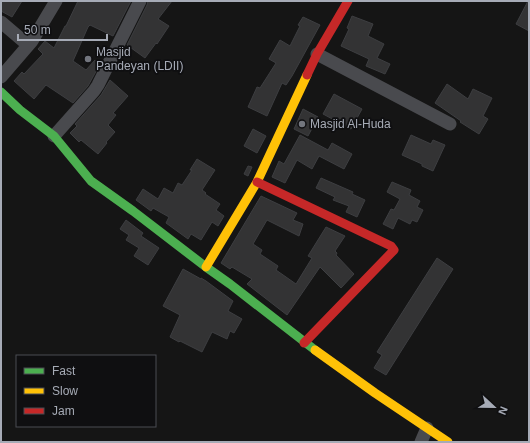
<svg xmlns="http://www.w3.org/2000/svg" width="530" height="443" viewBox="0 0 530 443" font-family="Arial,sans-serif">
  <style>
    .building { fill: #333334; stroke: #3d3e41 }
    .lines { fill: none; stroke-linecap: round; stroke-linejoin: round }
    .street { stroke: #494a4e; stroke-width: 13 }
    .fast { stroke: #4caf50; stroke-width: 9 }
    .slow { stroke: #ffc107; stroke-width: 9 }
    .jam { stroke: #c62828; stroke-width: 9 }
    .poi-dot { fill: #73767e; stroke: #0f0f11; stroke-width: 1.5 }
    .labels { text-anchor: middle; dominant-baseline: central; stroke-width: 3.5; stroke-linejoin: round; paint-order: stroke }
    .poi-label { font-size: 12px; fill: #a6abb6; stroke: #0f0f11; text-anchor: start }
  </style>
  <rect width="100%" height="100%" fill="#151515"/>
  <path class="building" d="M1,1H22L12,17L1,11Z
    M78,1H131L113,36L90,25L88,27L73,61L86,70L95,60L100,64L88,86L73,103L46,85L34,99L14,81L22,72L24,74L43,54L38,49L45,41L54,48L65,26H66Z
    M148,1H172L158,19L169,26L157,44L156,43L145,58L127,45L147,5Z
    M528,1H529V31L516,24Z
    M352,16L373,24L368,36L384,44L377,58L390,64L385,74L366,66L369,59L341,46L349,29L347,28Z
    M303,17L320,25L292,76L286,85L282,83L267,116L248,107L257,87L260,88L276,63L269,59L280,40L290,46L300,26L298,25Z
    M110,80L128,96L113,113L116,115L108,125L115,132L106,142L107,143L98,154L81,140L79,142L70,133L77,126L75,124L101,95Z
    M447,84L468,99L473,89L492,98L483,116L488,119L479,134L460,122L461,121L435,103Z
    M334,94L362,109L351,129L323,114Z
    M303,109L318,117L308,136L294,129Z
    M253,129L266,136L257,153L244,146Z
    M300,135L328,150L332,143L352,154L344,169L319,156L312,169L297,160L285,183L272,177L279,161L284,164Z
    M411,135L431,144L433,140L445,145L433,171L422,166V164L402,155Z
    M197,159L215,170L202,190L206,193L205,194L220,204L216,210L224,216L218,226L212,222L201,240L191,234L188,239L166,223L169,217L153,208L151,211L136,200L143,189L158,199L164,188L173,193L178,183L182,185L192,170H190Z
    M248,166L252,167L248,176L244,174Z
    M321,178L353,192L352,194L365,200L357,217L346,212L349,206L333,200L335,197L316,188Z
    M392,182L411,190L409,195L420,201L417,207L423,210L417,222L412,220L410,224L398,218L393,229L383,224L391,209L394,210L400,199L387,192Z
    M261,196L297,213L293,220L303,224L299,236L267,220L253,244L262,250L260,254L278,266L276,270L296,284L312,258L308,256L326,227L345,236L335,251L337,253L336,255L354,274L341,288L320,267L287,315L247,284L252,279L232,267L230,269L221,263Z
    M126,220L143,233L141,236L159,248L148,265L134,256L139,248L126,240L129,235L120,229Z
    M437,258L453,269L386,375L374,368L382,355L377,352Z
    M183,269L201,279V278L206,281L233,301L228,311L242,319L234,333L230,331L227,339L212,332L202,352L180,341L179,342L170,337L180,315L163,306Z"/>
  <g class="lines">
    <path class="street" d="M1,22L28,45
      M317,54L450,124
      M1,77L32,41L56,1
      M54,136L94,91L98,85L140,1
      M421,442L427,428"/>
    <path class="fast" d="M1,92L20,110L54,136L91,181L133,211L206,267L230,284L315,350"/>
    <path class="slow" d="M206,267L257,182L307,75
      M315,350L375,393L448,442"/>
    <path class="jam" d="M307,75L317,54L348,1
      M257,182L391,246L394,250L304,343"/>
  </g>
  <g class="poi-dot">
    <circle cx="88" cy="59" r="4"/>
    <circle cx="302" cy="124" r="4"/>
  </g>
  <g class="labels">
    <g class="poi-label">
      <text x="96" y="52">Masjid<tspan x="96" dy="14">Pandeyan (LDII)</tspan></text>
      <text x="310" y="124">Masjid Al-Huda</text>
    </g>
  </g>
  <rect width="530" height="443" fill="none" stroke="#a6abb6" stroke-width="4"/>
  <rect x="16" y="355" width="140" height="72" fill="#0f0f11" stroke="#4b4d53"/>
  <rect x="24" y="368" width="20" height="6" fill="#4caf50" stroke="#4b4d53"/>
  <text x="52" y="375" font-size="12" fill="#a6abb6">Fast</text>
  <rect x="24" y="388" width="20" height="6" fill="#ffc107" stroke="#4b4d53"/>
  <text x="52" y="395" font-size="12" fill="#a6abb6">Slow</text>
  <rect x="24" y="408" width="20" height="6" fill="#c62828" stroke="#4b4d53"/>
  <text x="52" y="415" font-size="12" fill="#a6abb6">Jam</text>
  <g transform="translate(494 407) rotate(112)" stroke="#0f0f11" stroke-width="3" paint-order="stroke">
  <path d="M0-3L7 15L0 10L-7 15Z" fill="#a6abb6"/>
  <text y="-6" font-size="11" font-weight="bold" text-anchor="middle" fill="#a6abb6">N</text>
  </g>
  <path d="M18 34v6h89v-6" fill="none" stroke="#a6abb6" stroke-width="2"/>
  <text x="24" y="34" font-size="12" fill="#a6abb6" stroke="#0f0f11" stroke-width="3" paint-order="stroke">50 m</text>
</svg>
